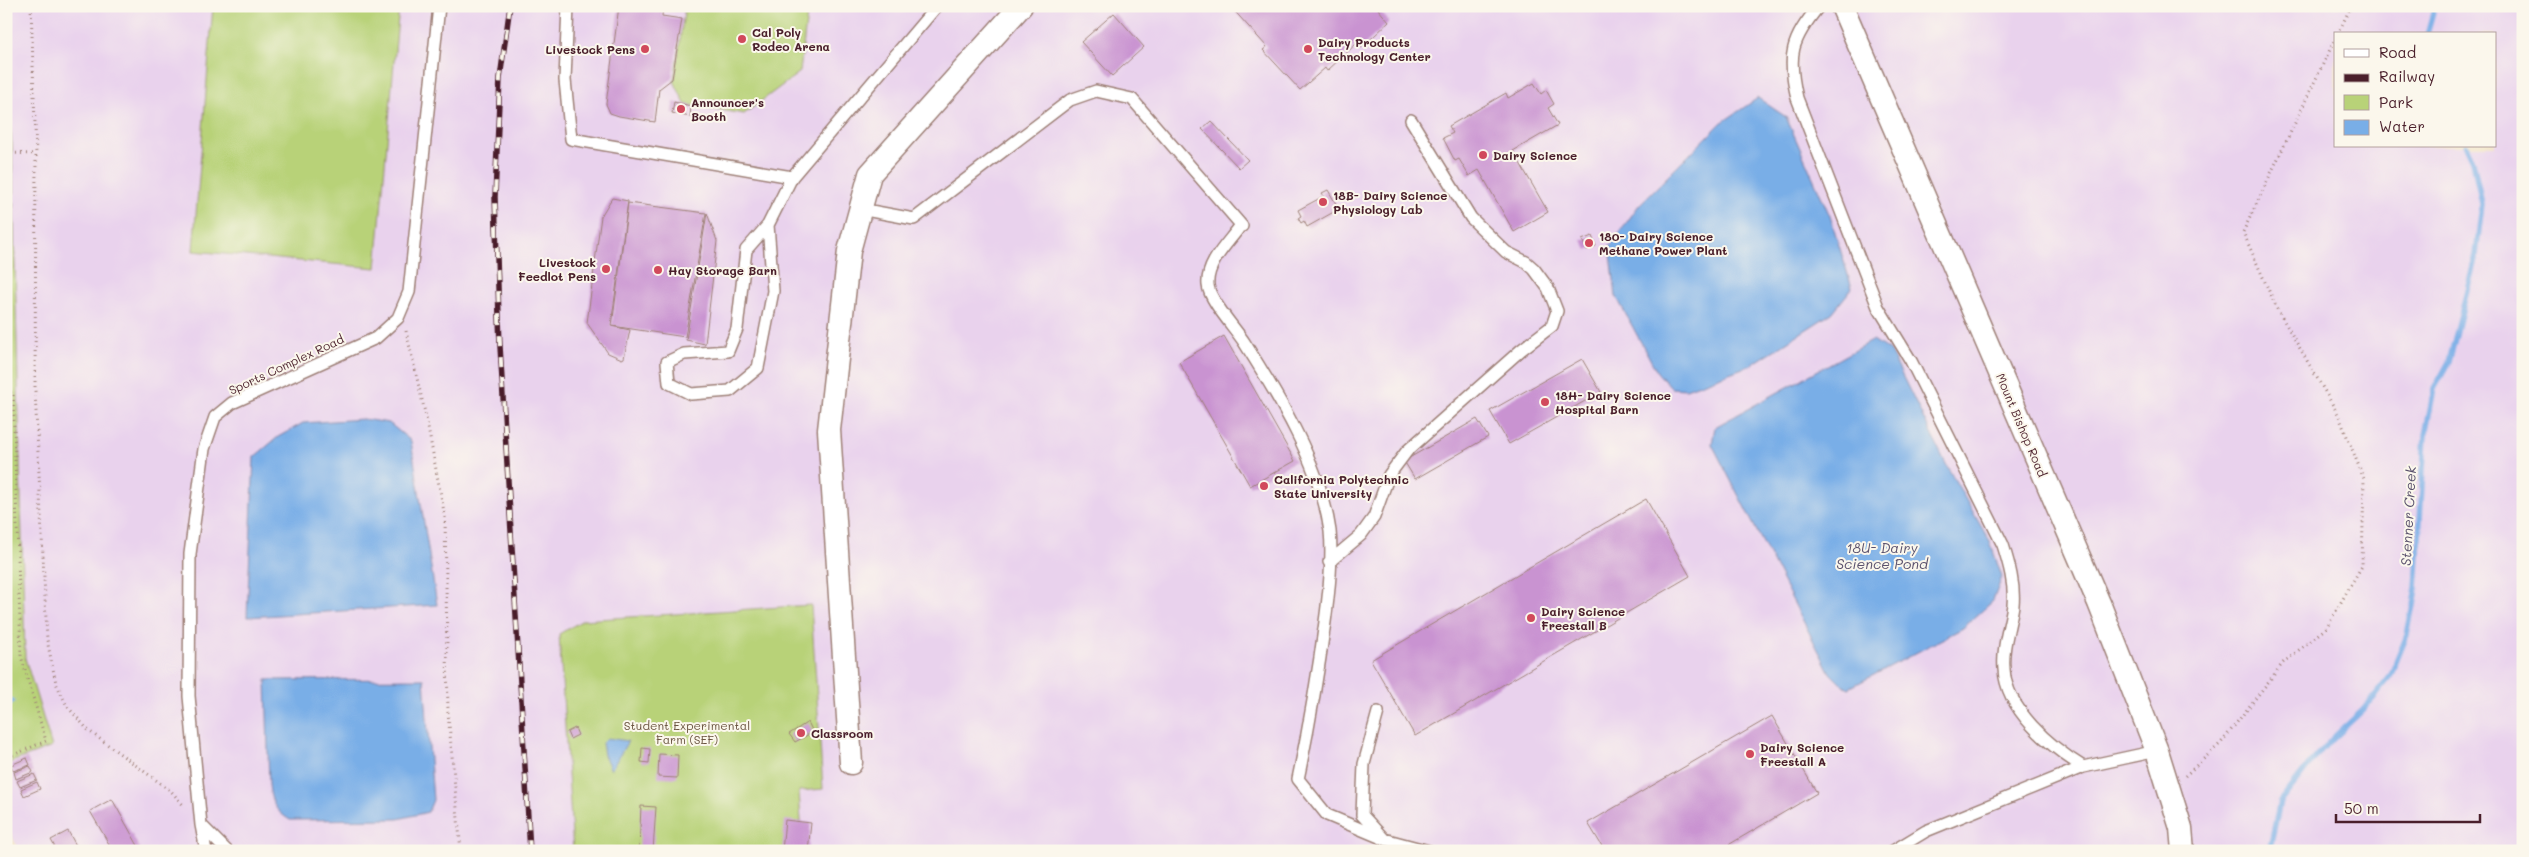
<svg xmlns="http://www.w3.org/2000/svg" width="2529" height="857" viewBox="0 0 2529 857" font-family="Mali,sans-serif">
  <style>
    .built { fill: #e9d2ed; fill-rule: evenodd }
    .green { fill: #b8d278; stroke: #817852 }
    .water { fill: #79aee7; stroke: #626689 }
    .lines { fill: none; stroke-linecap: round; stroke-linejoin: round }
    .stream { stroke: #79aee7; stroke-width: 5.5 }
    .building { fill: #c993d1 }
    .service-casing { stroke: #9e8077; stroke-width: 14 }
    .minor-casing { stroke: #9e8077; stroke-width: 25 }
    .path { stroke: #9e8077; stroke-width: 3; stroke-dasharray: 1 4; stroke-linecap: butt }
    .service { stroke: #fff; stroke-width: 11 }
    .minor { stroke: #fff; stroke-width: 22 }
    .rail-casing { stroke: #4a1f2b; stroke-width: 5.5 }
    .rail { stroke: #fbf7ec; stroke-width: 4; stroke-dasharray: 11; stroke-linecap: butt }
    .poi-dot { fill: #d1495b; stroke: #fbf7ec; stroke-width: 2 }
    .labels { text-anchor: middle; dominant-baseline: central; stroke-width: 4; stroke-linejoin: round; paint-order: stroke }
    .poi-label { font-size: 12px; font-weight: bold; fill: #4a1f2b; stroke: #fbf7ec; text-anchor: start }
    .street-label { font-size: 12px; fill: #4a1f2b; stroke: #fbf7ec }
    .park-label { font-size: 12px; fill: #6b5542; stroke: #fbf7ec }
    .water-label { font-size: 14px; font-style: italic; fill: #5a516d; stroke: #fbf7ec }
  </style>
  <rect width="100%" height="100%" fill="#fbf7ec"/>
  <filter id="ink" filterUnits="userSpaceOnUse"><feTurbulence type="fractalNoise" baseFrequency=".02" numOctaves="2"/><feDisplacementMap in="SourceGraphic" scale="10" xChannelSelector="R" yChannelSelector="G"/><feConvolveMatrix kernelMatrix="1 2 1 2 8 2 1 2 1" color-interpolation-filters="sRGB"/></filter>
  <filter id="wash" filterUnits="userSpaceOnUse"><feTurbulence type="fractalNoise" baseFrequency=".0096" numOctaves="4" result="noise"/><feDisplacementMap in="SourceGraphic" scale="20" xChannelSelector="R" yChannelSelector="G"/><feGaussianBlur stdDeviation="1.12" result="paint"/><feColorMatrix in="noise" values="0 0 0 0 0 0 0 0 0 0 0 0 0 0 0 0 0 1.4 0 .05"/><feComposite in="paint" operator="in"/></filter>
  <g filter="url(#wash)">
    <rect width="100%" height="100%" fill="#f1e2c3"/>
    <path class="built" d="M6,6H2523V851H20L6,825ZM2335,34H2495V146H2335Z"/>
    <path class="green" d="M213,6H399L376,268L193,251Z
      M685,6H808L800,72L744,114L685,104L674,81Z
      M6,93L12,144L25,658L52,747L6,764Z
      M811,605L823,789L799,791L803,851H573L559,634L583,620Z"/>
    <path class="water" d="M1758,98L1786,117L1830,216L1852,288L1832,313L1751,365L1686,389L1671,388L1657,372L1616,296L1610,246L1639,205L1721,123Z
      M1873,340L1890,351L1948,468L1990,542L2002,577L1993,601L1963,628L1849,688L1840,683L1830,673L1712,444L1715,427Z
      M363,419L389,423L411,441L437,605L247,617L254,457L278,437L303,423Z
      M424,679L433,800L428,812L398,819L290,820C275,811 271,802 269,785L266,680Z
      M607,738L628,741L611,770L604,755L602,743Z"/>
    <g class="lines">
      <path class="stream" d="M2427,34L2435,6
        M6,705L12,701
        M2269,851L2280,802L2309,765L2333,738L2363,710L2390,677L2407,635L2416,589L2425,435L2434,389L2449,362L2476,255L2482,204L2473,161L2466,146"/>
    </g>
    <g id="blocks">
      <path class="building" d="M619,6H663L662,16L682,19L672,79L659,89L655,122L619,116L610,113L606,104Z
        M1230,6H1381L1378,9L1389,22L1361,48L1357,43L1327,71L1325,68L1300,90L1263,50L1267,47Z
        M1114,13L1144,47L1112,76L1081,42Z
        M1534,83L1541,94L1546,90L1554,104L1548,108L1558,125L1513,151L1548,212L1514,232L1479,170L1469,176L1459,159L1455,161L1443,138L1453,133L1449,126L1506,93L1508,98Z
        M674,102L691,106L690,117L672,113Z
        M1211,121L1248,160L1239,168L1202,129Z
        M1328,190L1339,209L1307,227L1304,221L1301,223L1298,218L1301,216L1298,210L1324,196L1322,193Z
        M612,198L628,201L611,326L630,330L624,358L622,359L608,353L587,323L601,216Z
        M628,203L706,213L685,337L612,326Z
        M707,213L717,241L705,344L686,340Z
        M1592,236L1596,246L1587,250L1582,240Z
        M1224,336L1295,461L1250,486L1179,362Z
        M1582,359L1601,392L1509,444L1490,411Z
        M1477,419L1488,437L1415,479L1404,461Z
        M1646,499L1690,576L1415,736L1371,660Z
        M1772,716L1817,793L1718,851H1605L1588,823Z
        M808,722L813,732L795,742L789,734Z
        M575,728L578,735L570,739L567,732Z
        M642,748L650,749L649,763L641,762Z
        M659,754L678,755L677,778L658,777Z
        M27,758L30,765L13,771L11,765Z
        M30,766L33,772L16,779L14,772Z
        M34,774L37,780L20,787L17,781Z
        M37,782L40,789L24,796L21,789Z
        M112,799L141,851H113L90,811Z
        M641,806L656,807L653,851H639Z
        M785,820L811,823L808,851H782Z
        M68,831L79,851H57L51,840Z"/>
    </g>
  </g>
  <g filter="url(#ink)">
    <use href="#blocks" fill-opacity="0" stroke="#9e8077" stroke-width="1"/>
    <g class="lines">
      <g class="service-casing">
        <path id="service" d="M568,6L565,80L571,139L792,177L937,6
          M1819,6C1791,40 1787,55 1797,98L1878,307L1911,361L2003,545C2009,564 2015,585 2013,605C2010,627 2002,646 2004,669C2006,710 2051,747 2083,767
          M860,209L914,219L1070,100L1096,91L1132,99L1242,226
          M768,225L746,250L737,329L728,351L684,354L667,362L669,383L691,394L730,391L758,368L773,291L768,225L792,177
          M1238,229C1227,244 1206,264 1208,285C1209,300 1235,328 1244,342C1279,397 1321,466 1330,531C1333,560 1329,593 1325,622C1318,675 1309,727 1298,779L1327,815L1384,839
          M1329,562L1361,535L1374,517L1389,475L1407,451L1521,350L1552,326L1557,311L1548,288L1534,269L1526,262L1506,252L1471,218L1411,120
          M1378,712L1364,764L1362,815L1384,839L1429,851
          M201,825L227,851
          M206,851L201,825L189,696L190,554L204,449L215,417L232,403L376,338L398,318L409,292L439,6
          M1893,851L1926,831L2083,767L2157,751"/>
      </g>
      <g class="minor-casing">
        <path id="minor" d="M1842,6L2099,603L2157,751L2181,828L2183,851
          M851,763L829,430L849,251L870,174L1021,6"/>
      </g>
      <path class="path" d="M31,6L36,154L35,390L47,640L56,683L67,706L89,731L171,791L184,806
        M2338,34L2351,6
        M6,153L36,154
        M406,331L426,417L445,517L448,713L461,851
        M6,393L13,392L21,656L46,741L6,758
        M2185,776L2221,743L2283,663L2326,628L2362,566L2364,479L2338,414L2277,309L2243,232L2335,39"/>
      <use href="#service" class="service"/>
      <use href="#minor" class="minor"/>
      <g class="rail-casing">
        <path id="rail" d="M510,6L500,78L495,197L500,346L530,851"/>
      </g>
      <use href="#rail" class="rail"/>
    </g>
  </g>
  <g class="poi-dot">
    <circle cx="742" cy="39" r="5"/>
    <circle cx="645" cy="49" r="5"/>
    <circle cx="1308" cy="49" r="5"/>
    <circle cx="681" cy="109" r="5"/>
    <circle cx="1483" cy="155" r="5"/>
    <circle cx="1323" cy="202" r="5"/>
    <circle cx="1589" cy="243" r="5"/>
    <circle cx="606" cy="269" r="5"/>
    <circle cx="658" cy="270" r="5"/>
    <circle cx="1545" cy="402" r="5"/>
    <circle cx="1264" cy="486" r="5"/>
    <circle cx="1531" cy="618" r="5"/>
    <circle cx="801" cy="733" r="5"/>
    <circle cx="1750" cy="754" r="5"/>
  </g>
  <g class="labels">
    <g class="poi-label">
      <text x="752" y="32">Cal Poly<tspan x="752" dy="14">Rodeo Arena</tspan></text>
      <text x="1318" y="42">Dairy Products<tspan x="1318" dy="14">Technology Center</tspan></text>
      <text x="635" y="49" text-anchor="end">Livestock Pens</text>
      <text x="691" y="102">Announcer's<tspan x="691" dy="14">Booth</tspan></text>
      <text x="1493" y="155">Dairy Science</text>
      <text x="1333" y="195">18B- Dairy Science<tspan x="1333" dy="14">Physiology Lab</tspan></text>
      <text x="1599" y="236">180- Dairy Science<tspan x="1599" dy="14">Methane Power Plant</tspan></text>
      <text x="596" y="262" text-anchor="end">Livestock<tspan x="596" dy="14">Feedlot Pens</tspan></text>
      <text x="668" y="270">Hay Storage Barn</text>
      <text x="1555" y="395">18H- Dairy Science<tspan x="1555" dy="14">Hospital Barn</tspan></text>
      <text x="1274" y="479">California Polytechnic<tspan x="1274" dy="14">State University</tspan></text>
      <text x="1541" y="611">Dairy Science<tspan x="1541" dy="14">Freestall B</tspan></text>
      <text x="811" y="733">Classroom</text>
      <text x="1760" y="747">Dairy Science<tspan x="1760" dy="14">Freestall A</tspan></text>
    </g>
    <g class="street-label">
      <text transform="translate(286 364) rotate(-25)">Sports Complex Road</text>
      <text transform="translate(2022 425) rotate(67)">Mount Bishop Road</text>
    </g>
    <g class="park-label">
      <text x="687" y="725">Student Experimental<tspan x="687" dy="14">Farm (SEF)</tspan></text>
    </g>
    <g class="water-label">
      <text transform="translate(2408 516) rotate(-87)">Stenner Creek</text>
      <text x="1882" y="547">18U- Dairy<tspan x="1882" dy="16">Science Pond</tspan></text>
    </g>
  </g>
  <rect width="2529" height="857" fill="none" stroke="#fbf7ec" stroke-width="25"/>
  <rect x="2334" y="32" width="162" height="115" fill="#fbf7ec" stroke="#b4a19f"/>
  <rect x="2344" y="49" width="25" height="8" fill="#ffffff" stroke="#b4a19f"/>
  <text x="2379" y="58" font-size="15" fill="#4a1f2b">Road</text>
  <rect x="2344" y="74" width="25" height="8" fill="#4a1f2b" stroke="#b4a19f"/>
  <text x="2379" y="82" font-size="15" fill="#4a1f2b">Railway</text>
  <rect x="2344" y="95" width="25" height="15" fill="#b8d278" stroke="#b4a19f"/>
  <text x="2379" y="108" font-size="15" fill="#4a1f2b">Park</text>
  <rect x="2344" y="120" width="25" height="15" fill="#79aee7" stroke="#b4a19f"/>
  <text x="2379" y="132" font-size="15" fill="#4a1f2b">Water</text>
  <path d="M2336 814v8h144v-8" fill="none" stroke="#4a1f2b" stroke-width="2.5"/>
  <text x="2344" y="814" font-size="15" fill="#4a1f2b" stroke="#fbf7ec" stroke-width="4" paint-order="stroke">50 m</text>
</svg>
